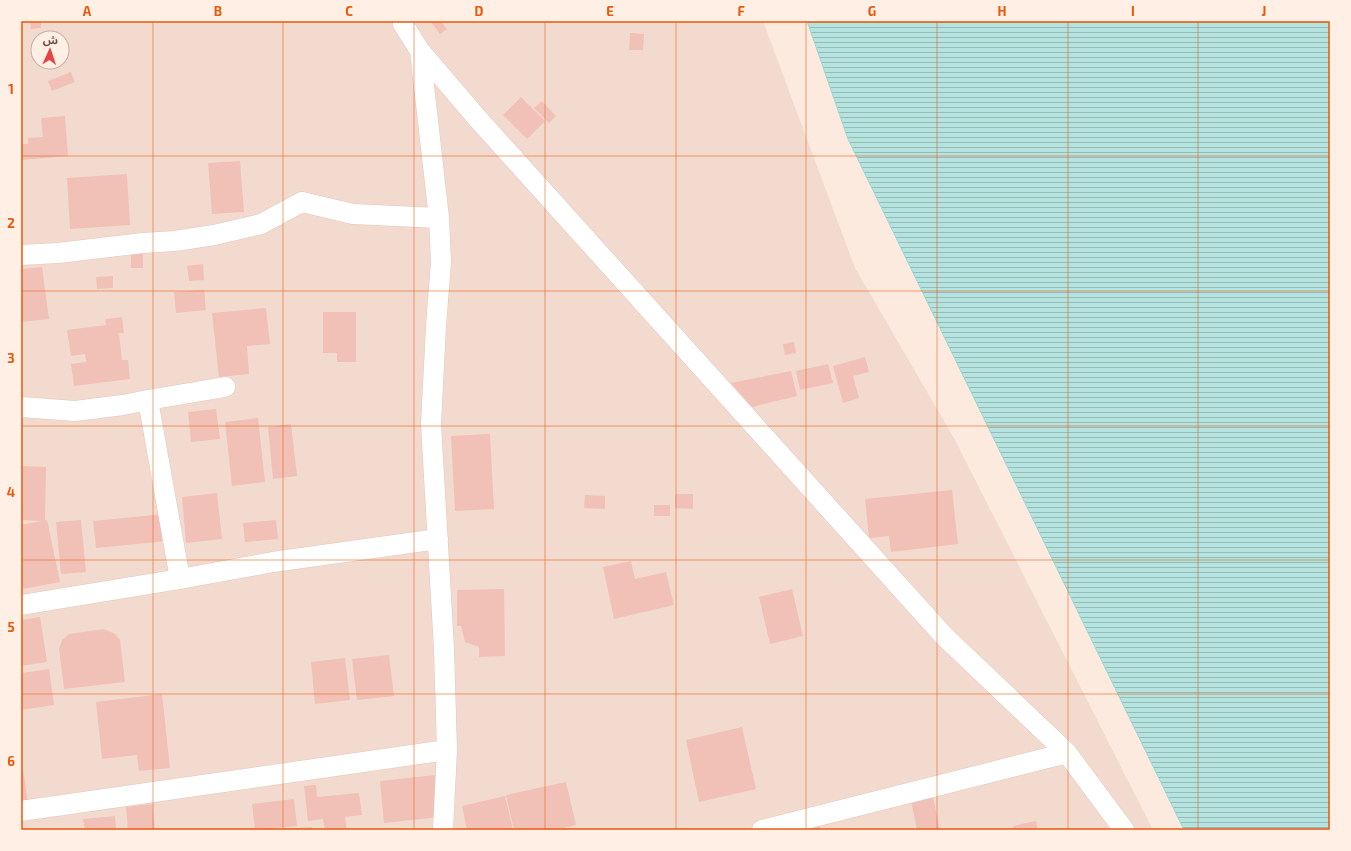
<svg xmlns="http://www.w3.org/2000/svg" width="1351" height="851" viewBox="0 0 1351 851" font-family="'Exo 2','Noto Sans Arabic',sans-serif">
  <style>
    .residential { fill: #f3dace; fill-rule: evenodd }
    .water { fill: url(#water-rules); stroke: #9bd6d2 }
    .building { fill: #f1c1b7 }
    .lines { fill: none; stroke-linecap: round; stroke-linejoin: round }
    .minor-casing { stroke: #e1c7bf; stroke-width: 21 }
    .minor { stroke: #fff; stroke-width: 20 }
    .grid { fill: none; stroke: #e8590c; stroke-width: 1; stroke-opacity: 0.55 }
    .neatline { fill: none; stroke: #e8590c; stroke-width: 1.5 }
    .grid-label { font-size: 13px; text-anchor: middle; font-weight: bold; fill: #e8590c }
  </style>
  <defs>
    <pattern id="water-rules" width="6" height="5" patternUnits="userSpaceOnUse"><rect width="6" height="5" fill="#b5e4e0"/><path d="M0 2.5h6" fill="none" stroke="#98bbb8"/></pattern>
  </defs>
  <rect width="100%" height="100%" fill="#fceadf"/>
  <path class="residential" d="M21,21H763L855,268L954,438L1153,830H21ZM38,38H62V62H38Z"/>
  <path class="water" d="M807,21H1330V830H1184L848,139Z"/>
  <path class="building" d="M30,21H41V28L31,29Z
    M430,21H441L447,29L440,34Z
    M630,33L644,34L643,50H629Z
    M71,72L75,82L52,91L48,81Z
    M521,97L545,121L527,139L503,115Z
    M542,101L556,116L549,123L534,108Z
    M65,116L68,156L21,160V144H28V138L43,137L41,118Z
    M240,161L244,212L212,214L208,163Z
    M127,174L130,225L70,229L67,178Z
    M131,250H143V268H131Z
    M203,264L204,280L189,281L187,266Z
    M42,267L49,319L21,322V284H23L22,269Z
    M113,276V288L97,289L96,277Z
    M204,290L206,310L176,313L174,292Z
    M266,308L270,344L247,346L249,374L219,377L212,313Z
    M323,312H356V362H337V353H323Z
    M122,317L124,333H119L122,360H128L130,379L74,386L71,364L86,362L85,354L71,356L67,330L106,325L105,319Z
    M794,342L796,353L785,355L783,344Z
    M865,357L869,372L853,376L859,398L843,403L833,366Z
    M828,364L833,383L800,390L796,371Z
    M791,371L797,396L752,407L731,383Z
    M216,409L220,439L191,442L188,412Z
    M258,418L265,482L232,486L225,422Z
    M291,424L297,476L273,479L268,427Z
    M490,434L494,509L455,511L451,436Z
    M21,466L46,467L45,521L21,520Z
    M952,490L958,544L891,552L889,536L869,538L865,499Z
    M217,493L222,539L186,543L182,497Z
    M675,494H693V509L675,508Z
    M585,495L605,496V509L584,508Z
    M654,505H670V516H654Z
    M164,514L167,541L96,548L93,521Z
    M47,520L60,582L23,589L21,579V557H22L21,525Z
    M81,520L86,572L61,574L56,522Z
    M276,520L278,539L245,542L243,523Z
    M631,561L635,579L666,572L674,605L614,619L603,567Z
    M504,589L505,656L479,657V647L465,642L461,626H457V590Z
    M792,589L803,636L770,644L759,597Z
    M40,617L47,662L21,666V620Z
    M104,629L115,634L120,640L125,682L64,689L59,649L62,640L69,634Z
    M389,655L394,696L357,700L352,659Z
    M345,658L350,700L315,704L311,662Z
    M49,669L54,705L21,710V673Z
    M162,694L170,768L139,771L137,755L102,759L96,702Z
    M742,727L756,789L699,802L686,740Z
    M21,770H23L28,803L21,804Z
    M435,775L439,817L384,823L380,781Z
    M566,782L576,825L555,830H514L506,795Z
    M316,785L317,797L359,793L362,815L345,817L347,830H325L323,819L308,821L304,786Z
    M932,792L940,830H917L910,796Z
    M505,796L513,830H467L462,806Z
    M294,799L297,826L255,830L252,804Z
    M152,804L155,830H128L126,807Z
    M115,816L116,830H85L83,819Z
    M1036,821L1038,830H1014L1013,826Z
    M820,825L821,830H801Z
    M312,827V830H284V829Z"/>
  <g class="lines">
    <g class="minor-casing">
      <path id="minor" d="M403,21V24L420,51L478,119L944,636L1067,753L1124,830
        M420,51L439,218L441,262L436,326L431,424L444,649L447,750L443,830
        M21,255L58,253L143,243L175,241L214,235L261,224L302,202L353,214L439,218
        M148,400L225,387
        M21,407L75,411L123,405L148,400L180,579
        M21,605L180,579L273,562L438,539
        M21,811L447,750
        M762,830L1067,753"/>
    </g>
    <use href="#minor" class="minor"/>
  </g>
  <path class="grid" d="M153,21V830M283,21V830M414,21V830M545,21V830M676,21V830M806,21V830M937,21V830M1068,21V830M1198,21V830M21,156H1330M21,291H1330M21,426H1330M21,560H1330M21,694H1330"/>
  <rect width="1351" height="851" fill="none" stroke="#ffefe5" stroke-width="44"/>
  <g transform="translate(50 50) rotate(3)"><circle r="19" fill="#ffefe5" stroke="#c7aea6"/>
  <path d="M0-3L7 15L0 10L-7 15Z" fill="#e64546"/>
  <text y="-6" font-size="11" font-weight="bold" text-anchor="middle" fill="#724d48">ش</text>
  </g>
  <rect x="22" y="22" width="1307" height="807" class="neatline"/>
  <g class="grid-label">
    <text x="87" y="16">A</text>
    <text x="218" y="16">B</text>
    <text x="349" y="16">C</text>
    <text x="479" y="16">D</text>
    <text x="610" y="16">E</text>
    <text x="741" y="16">F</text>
    <text x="872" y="16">G</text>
    <text x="1002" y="16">H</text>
    <text x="1133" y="16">I</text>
    <text x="1264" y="16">J</text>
    <text x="11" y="94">1</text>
    <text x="11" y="228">2</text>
    <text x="11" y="363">3</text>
    <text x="11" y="497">4</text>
    <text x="11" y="632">5</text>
    <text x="11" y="766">6</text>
  </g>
</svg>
